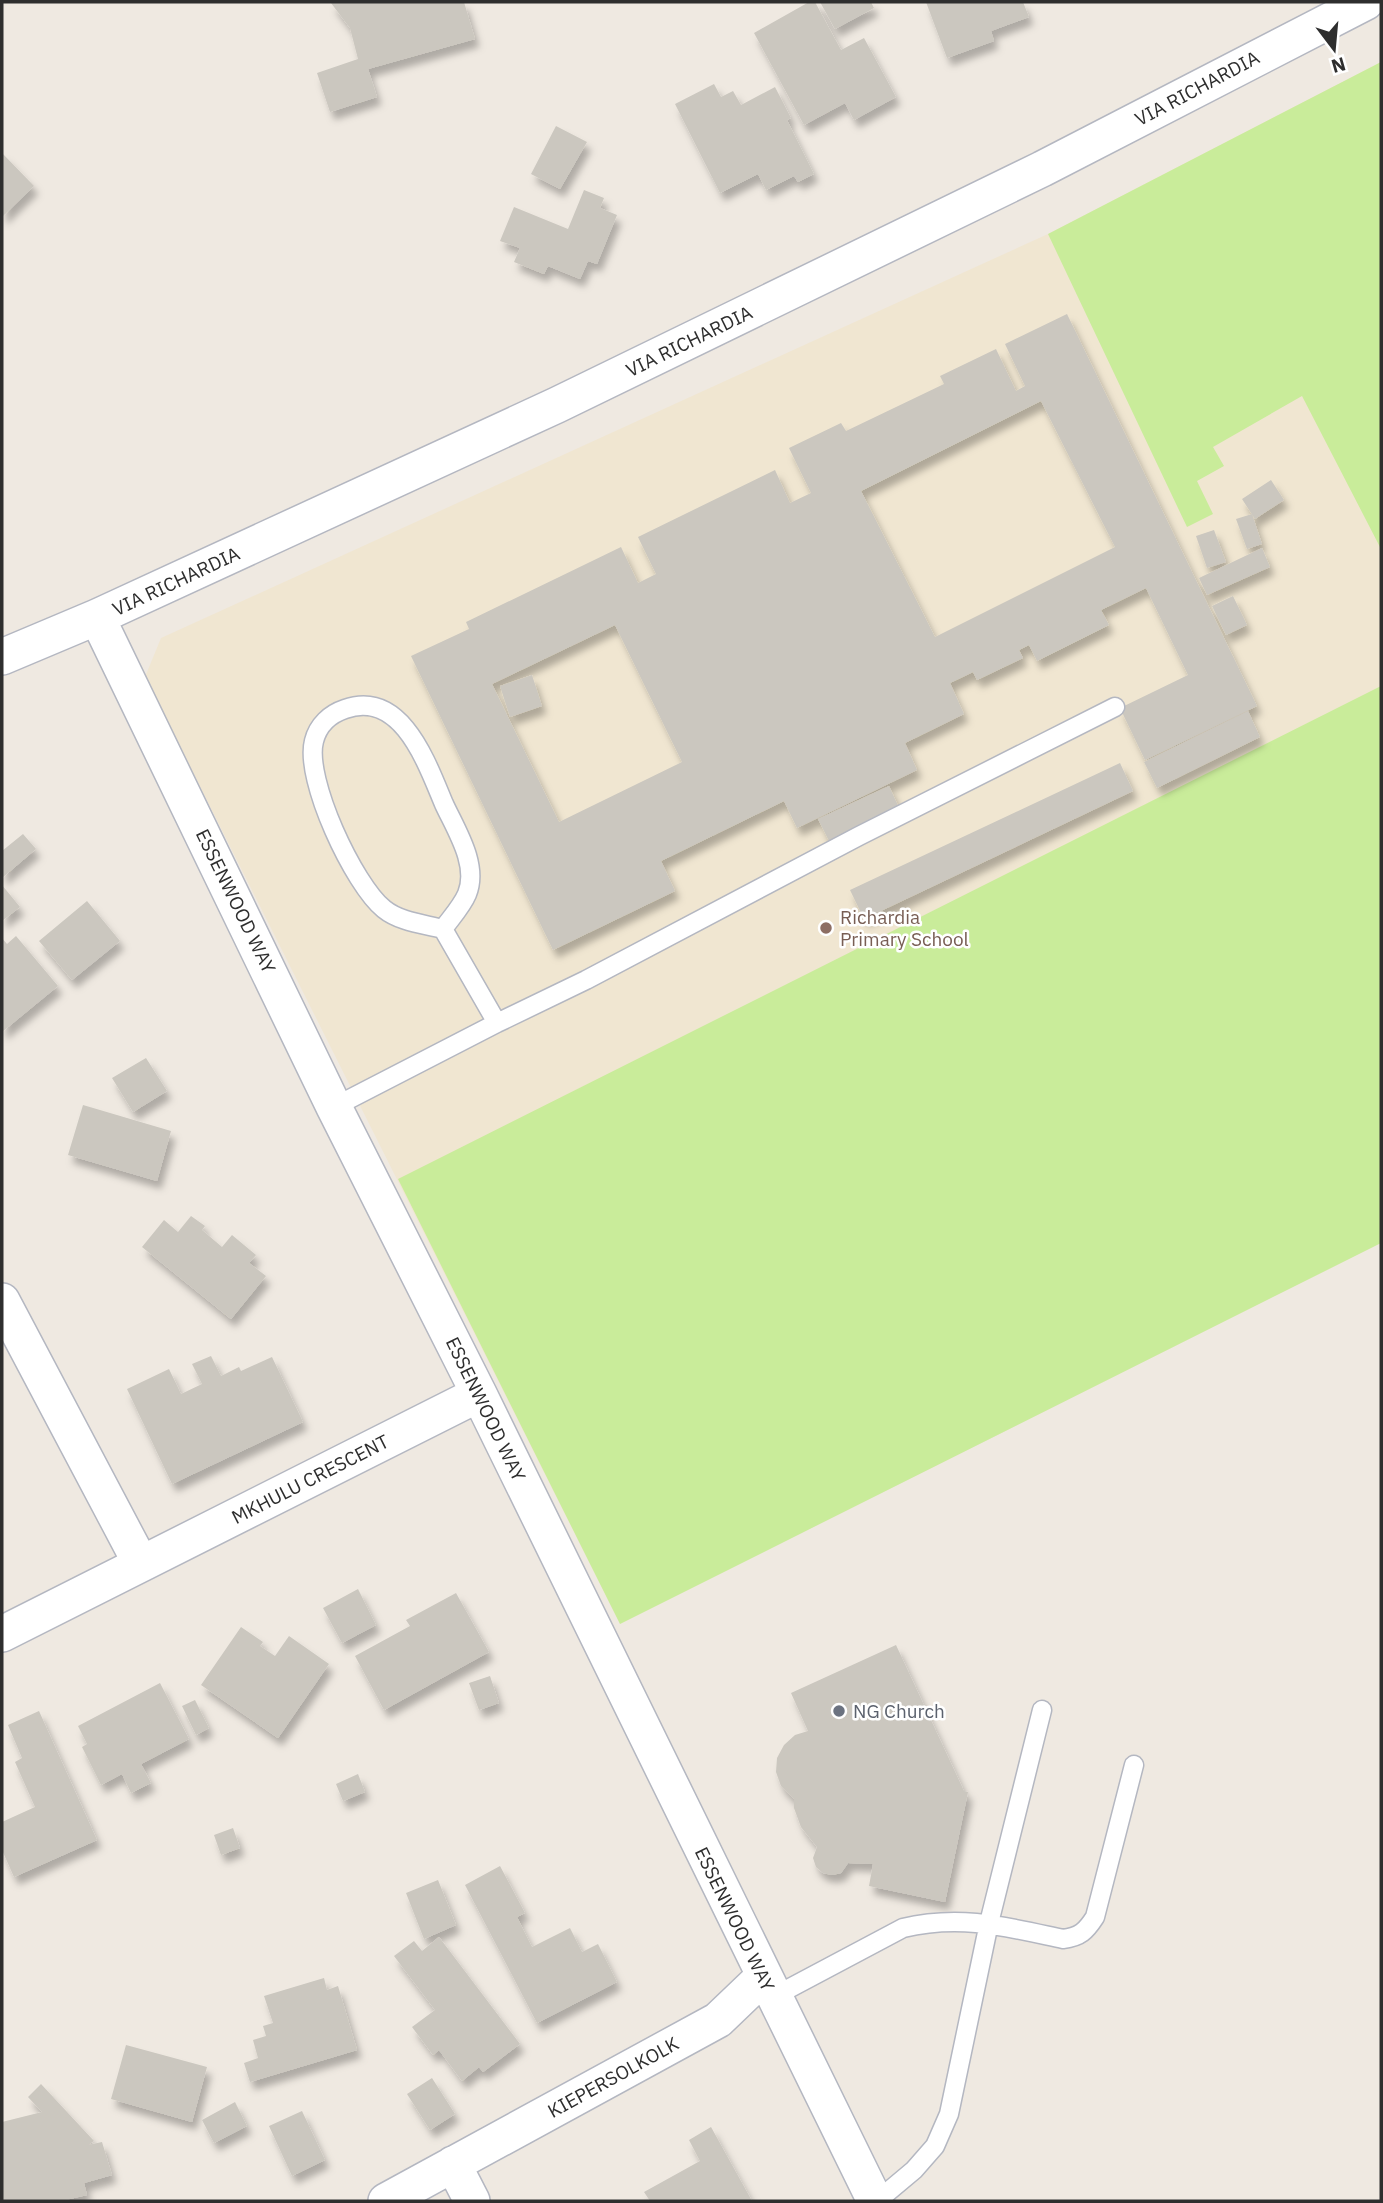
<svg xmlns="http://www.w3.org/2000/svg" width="1383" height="2203" viewBox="0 0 1383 2203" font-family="'IBM Plex Sans',sans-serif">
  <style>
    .education { fill: #f0e6d1 }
    .pitch { fill: #c9ec9a }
    .building { fill: #cbc7bf; fill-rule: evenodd; filter: url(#shadow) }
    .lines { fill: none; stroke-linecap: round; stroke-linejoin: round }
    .service-casing { stroke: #b4b7c1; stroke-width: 21 }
    .minor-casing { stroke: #b4b7c1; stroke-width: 38 }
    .service { stroke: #fff; stroke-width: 18 }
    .minor { stroke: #fff; stroke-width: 35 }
    .education-dot { fill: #8d6e63; stroke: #fff; stroke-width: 2.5 }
    .worship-dot { fill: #6b7280; stroke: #fff; stroke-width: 2.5 }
    .labels { text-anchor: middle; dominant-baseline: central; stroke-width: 5; stroke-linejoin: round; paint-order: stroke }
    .street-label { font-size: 19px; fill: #2e2e2e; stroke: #fff }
    .education-label { font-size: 19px; fill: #785e54; stroke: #fff; text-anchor: start }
    .worship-label { font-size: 19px; fill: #5b616d; stroke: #fff; text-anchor: start }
  </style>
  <defs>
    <filter id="shadow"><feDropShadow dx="4.5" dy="8" stdDeviation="3.5" flood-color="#0004"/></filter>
  </defs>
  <rect width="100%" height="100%" fill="#efe9e1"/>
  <path class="education" d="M1381,62V1243L620,1624L145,677L161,638L1048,234Z"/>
  <path class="pitch" d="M1381,62V549L1302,396L1213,447L1224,466L1197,481L1213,514L1187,527L1048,234Z
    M1381,686V1243L620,1624L398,1179Z"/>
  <path class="building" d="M333,2H464L475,39L368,69L377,97L330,112L317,73L358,59L350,28L331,3Z
    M809,2H815L841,50L864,38L896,97L854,120L845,103L804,125L754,33Z
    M820,2H871L874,8L835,29Z
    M926,2H1023L1029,17L991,31L994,41L947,58Z
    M714,84L721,97L733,91L741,105L775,87L791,118L787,120L814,174L798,182L794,176L766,190L758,174L720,193L675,104Z
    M556,126L587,142L560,189L531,174Z
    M2,153L34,186L2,217Z
    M584,190L604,198L600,208L617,215L597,264L588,261L580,279L548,266L544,274L514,262L520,248L500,241L514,207L568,229Z
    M1067,314L1257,706L1145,760L1120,708L1188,675L1146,588L1101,610L1109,625L1037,661L1029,645L1019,650L1023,658L977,680L973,672L950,683L964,714L905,743L917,770L797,828L784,801L661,861L675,891L553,950L411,656L469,629L466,622L621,547L638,583L656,574L638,537L775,470L790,503L811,493L789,448L841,423L846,431L944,384L940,376L996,349L1016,391L1025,386L1005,344ZM1041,401L1115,547L935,637L861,491ZM615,625L682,762L559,822L492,684Z
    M1271,480L1284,500L1255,519L1242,499Z
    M1252,514L1262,544L1247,549L1236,519Z
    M1214,530L1226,562L1207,568L1196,536Z
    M1262,548L1270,567L1207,595L1199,578Z
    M1233,596L1247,625L1226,635L1212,606Z
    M532,675L542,706L510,717L500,686Z
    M1248,711L1260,737L1157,788L1144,762Z
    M1120,763L1133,791L864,919L850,890Z
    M889,786L900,810L830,843L818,819Z
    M23,834L36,849L2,878V851Z
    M2,885L20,907L2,921Z
    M87,901L120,941L72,980L39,941Z
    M16,936L58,986L2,1032V938L7,944Z
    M146,1058L167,1091L133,1112L112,1078Z
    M83,1105L171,1131L157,1181L68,1155Z
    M191,1216L205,1226L202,1230L222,1247L232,1235L256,1255L249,1263L266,1276L231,1319L142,1247L164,1220L178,1232Z
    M211,1356L221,1376L239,1367L241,1371L272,1357L303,1422L172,1484L127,1389L169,1369L181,1394L202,1384L192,1364Z
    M358,1589L376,1625L342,1643L323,1608Z
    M456,1593L489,1652L384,1710L355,1656L410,1626L406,1620Z
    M241,1627L263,1642L260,1646L275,1656L289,1636L329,1664L278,1738L201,1685Z
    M896,1645L964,1791L968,1792L945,1902L869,1886L873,1864L848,1863L841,1873L832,1875L823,1873L816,1867L813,1858L817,1847L801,1827L794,1808V1799L781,1786L776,1772L777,1758L784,1745L795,1735L808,1731L791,1693Z
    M490,1676L499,1703L479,1710L469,1683Z
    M160,1683L189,1739L141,1764L151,1783L131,1793L122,1774L101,1785L82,1747L87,1744L78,1726Z
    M195,1700L209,1728L196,1735L182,1706Z
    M39,1711L97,1840L14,1877L2,1850V1822L35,1807L15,1762L22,1758L8,1725Z
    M358,1774L365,1792L343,1801L336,1784Z
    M233,1828L240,1848L221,1855L214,1835Z
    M500,1866L525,1913L517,1917L532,1947L570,1928L582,1952L598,1944L617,1982L537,2023L465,1885Z
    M438,1880L456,1925L424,1939L406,1893Z
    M439,1937L520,2044L483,2072L479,2067L462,2081L439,2050L433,2055L412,2027L435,2010L394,1956L414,1941L422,1951Z
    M324,1978L327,1990L338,1986L357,2050L250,2082L244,2063L258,2058L253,2040L266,2036L263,2026L273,2023L264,1996Z
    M126,2045L207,2067L192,2122L111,2099Z
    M432,2078L455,2114L430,2130L407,2094Z
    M41,2084L94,2141L88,2145L102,2142L112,2175L84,2183L87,2195L61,2201H2V2122L42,2112L28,2097Z
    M235,2102L247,2126L214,2143L202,2120Z
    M302,2111L325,2160L292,2176L269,2126Z
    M711,2127L752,2201H650L644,2192L700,2161L689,2140Z"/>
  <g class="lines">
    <g class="service-casing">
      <path id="service" d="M443,929C451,918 462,906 467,894C479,865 456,830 444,804C427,764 402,689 345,709C330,714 318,725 314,741C304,779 354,885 384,909C400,922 424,924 443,929L497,1023
        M334,1107L497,1023L586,980L859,836L1115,707
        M773,1997L903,1928C961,1914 1007,1927 1063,1939C1080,1937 1086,1931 1095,1917L1134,1765
        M877,2201L914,2170L935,2146L949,2114L989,1923L1042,1710"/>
    </g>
    <g class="minor-casing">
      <path id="minor" d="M97,617L334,1107L479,1394L875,2201
        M2,657L97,617L557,405L1042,169L1366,2
        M2,1301L141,1564
        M2,1634L479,1394
        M453,2164L472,2201
        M386,2201L718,2020L763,1977"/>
    </g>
    <use href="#service" class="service"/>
    <use href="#minor" class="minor"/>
  </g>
  <circle class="education-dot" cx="826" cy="928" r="7"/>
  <circle class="worship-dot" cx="839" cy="1711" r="7"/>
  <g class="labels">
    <g class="street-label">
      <text transform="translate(1197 88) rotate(-28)">VIA RICHARDIA</text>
      <text transform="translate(689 341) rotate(-26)">VIA RICHARDIA</text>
      <text transform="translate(176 581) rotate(-25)">VIA RICHARDIA</text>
      <text transform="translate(236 901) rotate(64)">ESSENWOOD WAY</text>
      <text transform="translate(486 1409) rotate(64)">ESSENWOOD WAY</text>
      <text transform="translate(310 1479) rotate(-27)">MKHULU CRESCENT</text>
      <text transform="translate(735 1919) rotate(64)">ESSENWOOD WAY</text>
      <text transform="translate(613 2077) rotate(-29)">KIEPERSOLKOLK</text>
    </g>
    <g class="education-label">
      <text x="840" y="917">Richardia<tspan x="840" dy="22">Primary School</tspan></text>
    </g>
    <g class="worship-label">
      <text x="853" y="1711">NG Church</text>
    </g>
  </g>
  <rect width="1383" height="2203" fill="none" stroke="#2e2e2e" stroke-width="7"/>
  <g transform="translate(1334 49) rotate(164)" stroke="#ffffff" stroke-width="5" paint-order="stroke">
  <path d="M0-5L12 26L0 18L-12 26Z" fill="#2e2e2e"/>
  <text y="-10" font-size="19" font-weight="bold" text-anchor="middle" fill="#2e2e2e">N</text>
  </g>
</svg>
